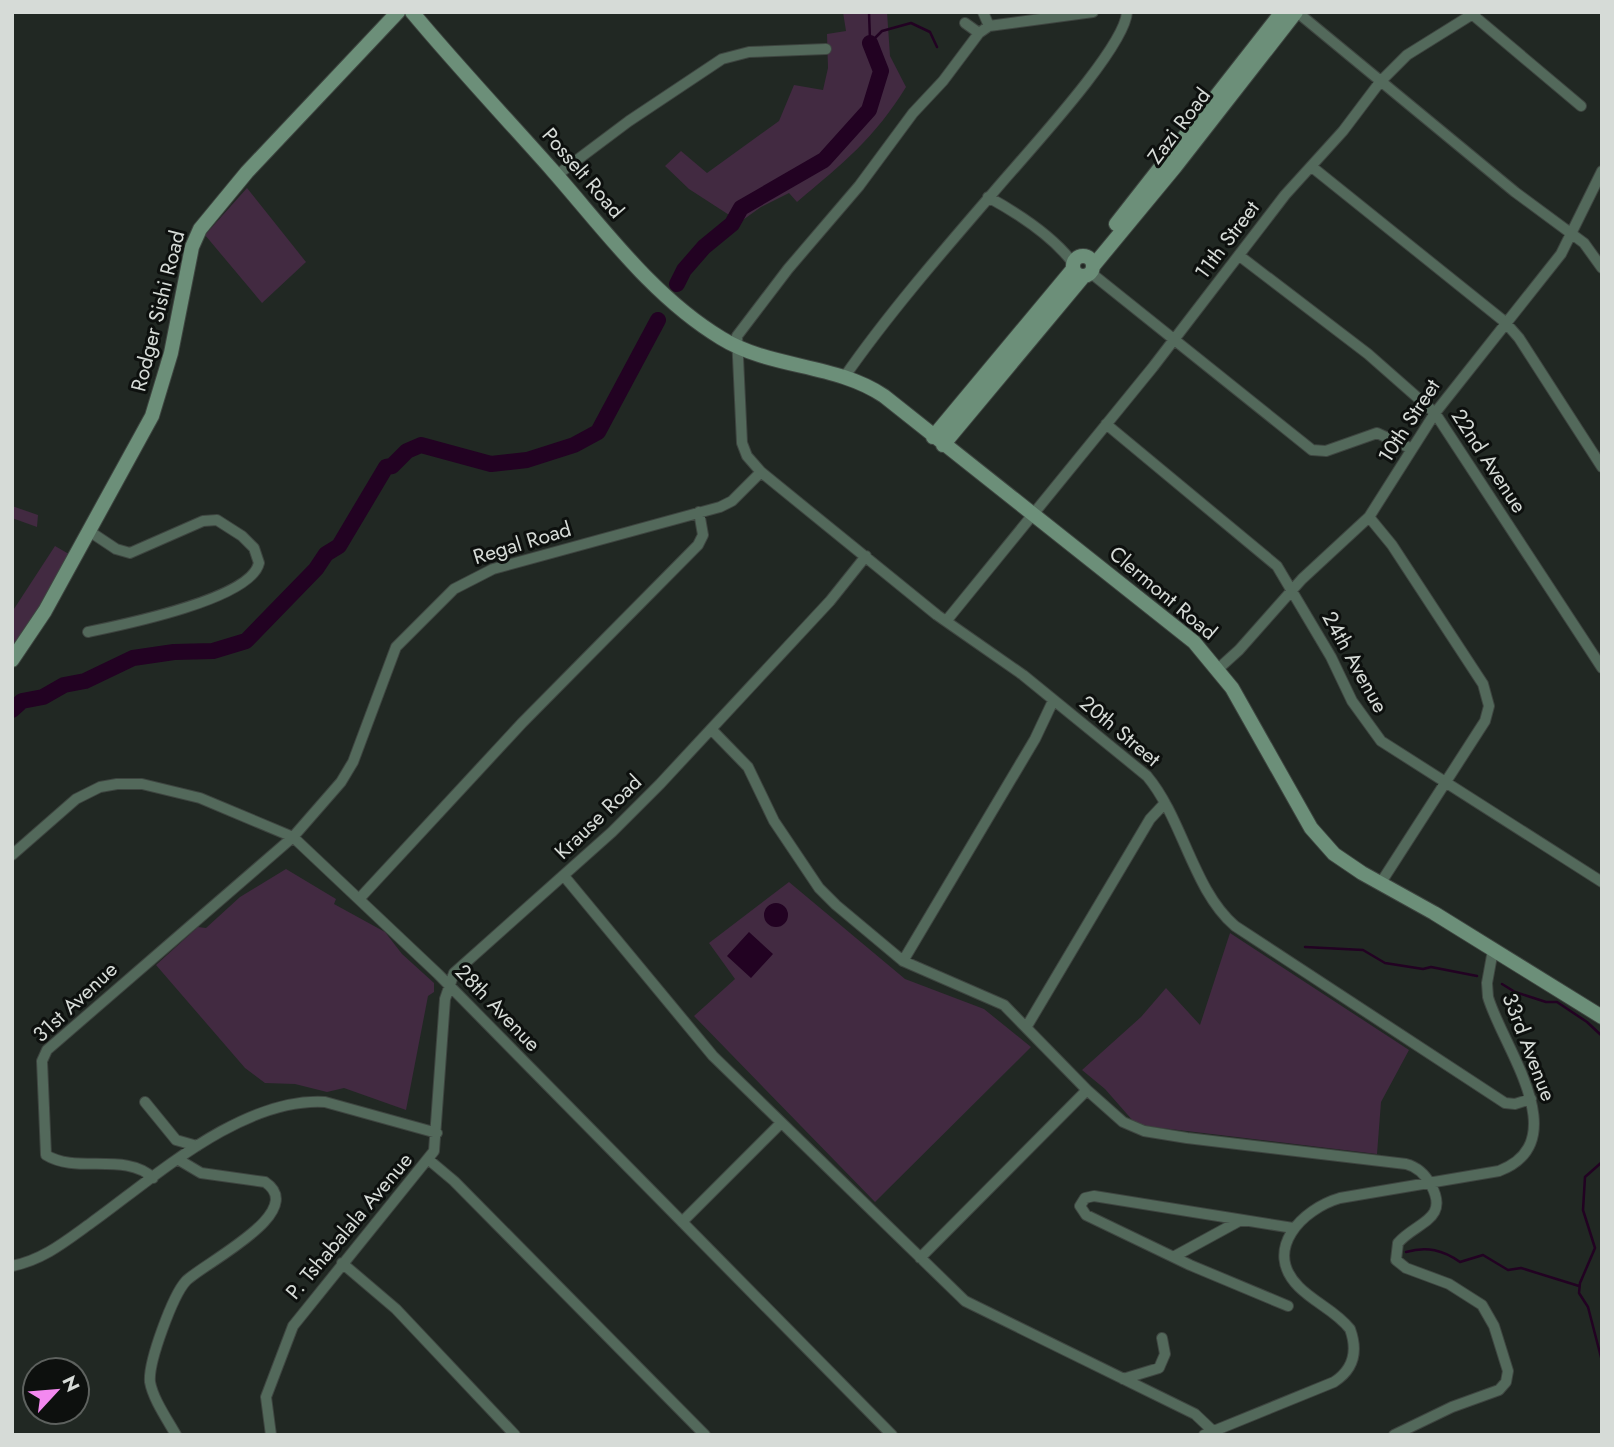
<svg xmlns="http://www.w3.org/2000/svg" width="1614" height="1447" viewBox="0 0 1614 1447" font-family="Jost,sans-serif">
  <style>
    .green { fill: #422a41 }
    .water { fill: #220222 }
    .lines { fill: none; stroke-linecap: round; stroke-linejoin: round }
    .stream { stroke: #220222; stroke-width: 2.5 }
    .river { stroke: #220222; stroke-width: 16 }
    .street-casing { stroke: #3e4540; stroke-width: 12 }
    .secondary-casing { stroke: #3e4540; stroke-width: 16 }
    .street { stroke: #53695b; stroke-width: 10 }
    .secondary { stroke: #6c8f79; stroke-width: 14 }
    .labels { text-anchor: middle; dominant-baseline: central; stroke-width: 6; stroke-linejoin: round; paint-order: stroke }
    .street-label { font-size: 21px; fill: #d6dbd7; stroke: #0d100e }
  </style>
  <rect width="100%" height="100%" fill="#212823"/>
  <path class="green" d="M843,12H887L890,56L906,87C874,139 843,163 797,202L789,193L761,207L740,222L689,189L665,166L681,151L707,173L779,121L794,85L823,90L828,68L827,34L846,31Z
    M247,188L306,262L262,303L205,235Z
    M12,506L38,515L37,527L12,518Z
    M55,546L74,557L12,660V612Z
    M286,869L336,899L334,904L385,932L402,954L434,983V992L428,996L406,1110L344,1088L327,1092L295,1084L265,1083L245,1068L156,965L198,927L206,928L240,897Z
    M789,882L905,979L984,1009L1031,1047L875,1202L694,1016L735,979L709,943Z
    M1230,933L1409,1050L1381,1102L1377,1154L1145,1126L1134,1122L1105,1089L1082,1070L1141,1017L1166,988L1200,1025Z"/>
  <path class="water" d="M764 915a12 12 0 1 1 24 0a12 12 0 1 1-24 0Z
    M749,932L773,954L751,978L727,956Z"/>
  <g class="lines">
    <path class="stream" d="M869,12L870,40
      M870,43L882,31L911,23L930,32L937,47
      M1305,947L1363,950L1385,963L1423,969L1431,967L1477,976
      M1502,984L1515,992L1546,1002H1557L1587,1022L1602,1036
      M1602,1162L1585,1177L1583,1210L1595,1248L1580,1283L1579,1293L1588,1307L1602,1361
      M1406,1252C1427,1246 1443,1250 1460,1262L1483,1255L1508,1270L1521,1268L1579,1286"/>
    <path class="river" d="M677,284L684,270L704,247L732,224L741,208L824,160L869,110L881,71L870,43
      M12,710L22,701L43,697L64,685L85,681L133,658L174,652L213,651L246,641L316,569L326,554L339,546L386,467L392,466L407,451L421,445L491,464L527,460L574,445L598,432L658,320"/>
    <g class="street-casing">
      <path id="street" d="M983,12L989,26
        M1093,12L989,26L979,33L943,81L913,113L859,186L788,269L737,336L742,443L747,456L761,472L937,615L1023,675L1147,776C1183,819 1193,890 1235,926L1505,1103L1515,1104L1531,1099
        M1297,12L1515,192L1584,243L1602,268
        M1473,15L1581,106
        M965,23L979,33
        M1312,167L1505,322L1519,338L1602,467
        M557,175L629,121L722,59L749,52L826,49
        M988,197C1019,214 1052,235 1073,263
        M1241,257L1368,354L1435,413L1602,668
        M1091,273L1312,450L1326,451L1377,433L1410,448
        M845,376C889,313 942,252 992,194C1020,160 1125,49 1127,12
        M1106,424L1277,566L1331,657L1352,701L1381,741L1602,882
        M1369,517L1392,545L1483,684L1489,706L1485,721L1380,884
        M947,620L1153,367L1285,195L1343,131L1380,82L1407,55L1476,12
        M88,632C122,625 251,599 259,563L254,548L242,536L217,520L203,521L130,553L116,549L89,531
        M1218,669L1239,650L1302,579L1369,517L1435,413L1561,254L1602,171
        M711,729L748,767L774,821L819,888L836,905L903,961L1004,1005L1087,1090L1123,1122L1144,1131L1187,1138L1406,1164C1418,1167 1425,1174 1431,1185C1450,1220 1416,1222 1398,1243L1396,1260L1406,1268L1449,1284L1482,1305L1494,1326L1508,1371L1506,1382L1499,1390L1452,1407L1394,1435
        M12,855L76,799L100,787L117,784H142L200,798L293,837L438,974L892,1435
        M564,876L713,1056L965,1301L1195,1414L1214,1432
        M359,899L522,723L698,545L703,535L699,512
        M903,961L1035,739L1053,701
        M1027,1026L1150,819L1165,803
        M145,1102L176,1140L197,1146
        M429,1160L454,1181L705,1435
        M153,1178C126,1152 76,1174 46,1155L42,1061L47,1050L293,837L341,782L353,762L396,647L454,589L493,569L720,507L732,501L761,472
        M682,1222L781,1123
        M1175,1256L1241,1220
        M920,1258L1087,1090
        M342,1263L396,1309L515,1435
        M12,1266C43,1260 66,1241 91,1223C155,1177 242,1097 325,1102L437,1133
        M1288,1306L1190,1265L1086,1215L1080,1206L1085,1198L1094,1196L1293,1228
        M1123,1379L1159,1368L1165,1354L1162,1338
        M176,1435C167,1419 153,1399 150,1382C148,1362 173,1295 186,1281C202,1264 310,1212 265,1182L201,1173L179,1160
        M271,1435L266,1397L293,1326L434,1151L445,999L454,973L612,832L660,784L830,601L866,556
        M1204,1435L1334,1382C1354,1369 1358,1351 1350,1329C1336,1311 1315,1303 1299,1287C1262,1250 1302,1209 1340,1198L1499,1171C1577,1141 1502,1046 1488,997L1487,983L1493,950"/>
    </g>
    <g class="secondary-casing">
      <path id="secondary" d="M412,12C457,66 506,118 553,171C604,229 653,297 721,338C771,369 835,363 884,396L1194,642L1232,688L1311,828L1334,854L1362,873L1434,913L1602,1017
        M1116,224L1282,12
        M1073 266a10 10 0 1 1 20 0a10 10 0 1 1-20 0Z
        M1094,265L1175,167L1296,12
        M933,437L1073,269
        M943,445L1083,277
        M12,660L45,611L152,416L171,353L192,247L200,229L247,172L398,12"/>
    </g>
    <use href="#street" class="street"/>
    <use href="#secondary" class="secondary"/>
  </g>
  <g class="labels">
    <g class="street-label">
      <text transform="translate(1179 126) rotate(-53)">Zazi Road</text>
      <text transform="translate(583 173) rotate(49)">Posselt Road</text>
      <text transform="translate(1227 240) rotate(-53)">11th Street</text>
      <text transform="translate(158 311) rotate(-76)">Rodger Sishi Road</text>
      <text transform="translate(1409 421) rotate(-57)">10th Street</text>
      <text transform="translate(1489 461) rotate(57)">22nd Avenue</text>
      <text transform="translate(522 543) rotate(-17)">Regal Road</text>
      <text transform="translate(1163 593) rotate(40)">Clermont Road</text>
      <text transform="translate(1355 662) rotate(61)">24th Avenue</text>
      <text transform="translate(1120 731) rotate(40)">20th Street</text>
      <text transform="translate(598 817) rotate(-44)">Krause Road</text>
      <text transform="translate(75 1002) rotate(-43)">31st Avenue</text>
      <text transform="translate(498 1008) rotate(46)">28th Avenue</text>
      <text transform="translate(1529 1047) rotate(69)">33rd Avenue</text>
      <text transform="translate(349 1226) rotate(-50)">P. Tshabalala Avenue</text>
    </g>
  </g>
  <rect width="1614" height="1447" fill="none" stroke="#d6dbd7" stroke-width="28"/>
  <g transform="translate(56 1391) rotate(64)"><circle r="33" fill="#0d100e" stroke="#5d615e" stroke-width="2"/>
  <path d="M0-5L12 26L0 18L-12 26Z" fill="#f489f0"/>
  <text y="-10" font-size="19" font-weight="bold" text-anchor="middle" fill="#d6dbd7">N</text>
  </g>
</svg>
